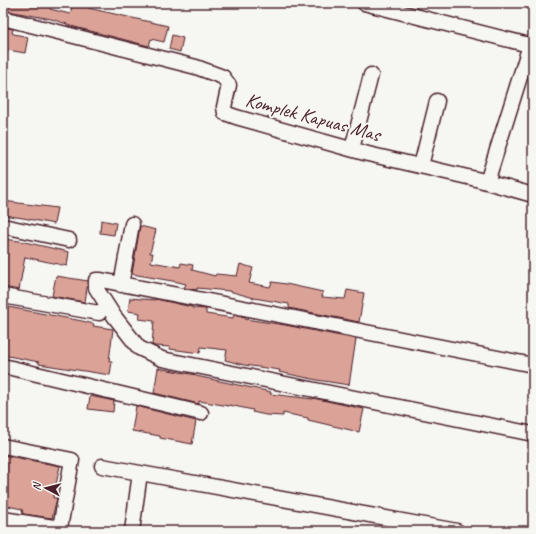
<svg xmlns="http://www.w3.org/2000/svg" width="536" height="534" viewBox="0 0 536 534" font-family="Caveat,sans-serif">
  <style>
    .building { fill: #dba397; stroke: #4a1f2b }
    .lines { fill: none; stroke-linecap: round; stroke-linejoin: round }
    .minor-casing { stroke: #4a1f2b; stroke-width: 17 }
    .minor { stroke: #f6f6f2; stroke-width: 14 }
    .labels { text-anchor: middle; dominant-baseline: central; stroke-width: 4; stroke-linejoin: round; paint-order: stroke }
    .street-label { font-size: 20px; fill: #4a1f2b; stroke: #f6f6f2 }
  </style>
  <rect width="100%" height="100%" fill="#f6f6f2"/>
  <filter id="ink" filterUnits="userSpaceOnUse"><feTurbulence type="fractalNoise" baseFrequency=".025" numOctaves="2"/><feDisplacementMap in="SourceGraphic" scale="8" xChannelSelector="R" yChannelSelector="G"/><feConvolveMatrix kernelMatrix="1 2 1 2 8 2 1 2 1" color-interpolation-filters="sRGB"/></filter>
  <g filter="url(#ink)">
    <path class="building" d="M3,3H51L50,9L70,14L73,3H74L88,6V8L168,26L164,42L151,39L149,46L67,25V24L51,19L3,10Z
      M3,27L13,29L12,33L14,34L28,37L25,53L8,50L7,53L3,52Z
      M172,35L183,38L180,52L169,49Z
      M3,201L57,208L54,224L23,218L3,215Z
      M101,220L116,223L114,235L100,233Z
      M140,226L156,230L150,253H153L151,262L180,267L181,263L193,265L192,270L215,276L216,274L237,276L240,264L253,268L249,283L270,287L272,282L286,284L323,292L322,297L345,299L347,290L364,293L359,322L289,308V304L254,298L229,291L197,288V290L184,288L186,284L178,282L132,274Z
      M3,239L20,241L69,252L67,266L25,257L19,290L3,287Z
      M56,276L88,281L85,302L52,296Z
      M130,298L155,300L156,299L192,307V308L206,309V314L233,318L234,315L245,317V319L285,325L356,339L349,385L317,380L279,372L280,370L244,365L225,360L227,350L201,347L200,353L170,349V347L155,346L152,345L154,321L139,319L140,313L128,311Z
      M3,306L82,321L94,324L93,326L113,329L109,361H112L110,375L39,364V362L3,355Z
      M158,368L196,375V376L271,392L270,394L313,399V398L364,409L359,432L308,420V418L283,413V416L266,415L252,412L253,410L229,405V406L199,401V404L154,393Z
      M90,396L114,401L113,412L88,409Z
      M136,406L196,421L192,444L160,438V436L132,431Z
      M3,455L60,466L53,498H57L52,518L23,514L22,509L3,505Z"/>
    <g class="lines">
      <g class="minor-casing">
        <path id="minor" d="M364,3L533,46
          M3,18L196,67L223,77L229,85L224,107L225,113L236,117L368,154L476,179L533,195
          M352,149L371,75
          M421,166L437,101
          M487,182L530,45
          M3,226L69,240
          M121,285L132,224
          M3,296L99,313
          M533,365L101,280H96V288L114,316L139,348L162,359L533,434
          M3,366L201,413
          M3,446L72,460L60,528L3,519
          M102,466L457,531
          M132,531L140,473"/>
      </g>
      <use href="#minor" class="minor"/>
    </g>
  </g>
  <g class="labels">
    <g class="street-label">
      <text transform="translate(313 117) rotate(15)">Komplek Kapuas Mas</text>
    </g>
  </g>
  <rect width="536" height="534" fill="none" stroke="#f6f6f2" stroke-width="16"/>
  <rect x="8" y="8" width="520" height="518" fill="none" stroke="#4a1f2b" stroke-width="1.5" filter="url(#ink)"/>
  <g transform="translate(46 488) rotate(277)" stroke="#f6f6f2" stroke-width="3" paint-order="stroke">
  <path d="M0-3L7 15L0 10L-7 15Z" fill="#4a1f2b"/>
  <text y="-6" font-size="11" font-weight="bold" text-anchor="middle" fill="#4a1f2b">N</text>
  </g>
</svg>
